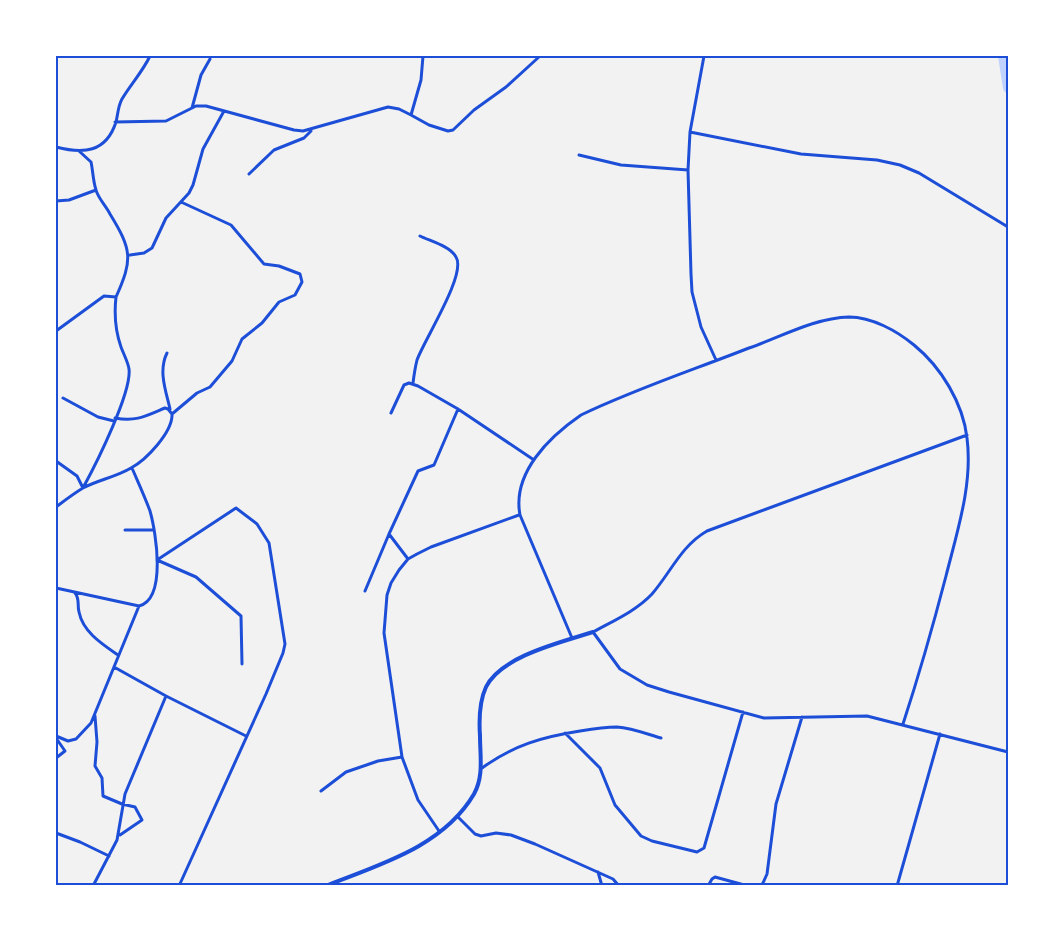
<svg xmlns="http://www.w3.org/2000/svg" width="1064" height="941" viewBox="0 0 1064 941" font-family="Literata,serif">
  <style>
    .lines { fill: none; stroke-linecap: round; stroke-linejoin: round }
    .river { stroke: #bfd3fe; stroke-width: 10 }
    .minor { stroke: #1d4ed8; stroke-width: 3 }
    .tertiary { stroke: #1d4ed8; stroke-width: 4 }
    .neatline { fill: none; stroke: #1d4ed8; stroke-width: 2 }
  </style>
  <rect width="100%" height="100%" fill="#f2f2f2"/>
  <g class="lines">
    <path class="river" d="M1003,56L1008,88"/>
    <path class="minor" d="M423,56L421,80L411,115L429,125L448,131L453,130L474,110L506,87L540,56
      M704,56L690,132L688,170L691,274L692,292L701,327L716,360
      M192,108L201,75L210,59
      M115,122L166,121L196,106H206L294,130L303,131L388,107L399,109L411,115
      M690,132L801,154L877,160L900,165L919,173L1008,227
      M56,147C83,154 106,153 116,122C118,114 118,106 122,99C131,84 143,71 150,56
      M579,155L621,165L688,170
      M249,174L274,150L304,138L311,131
      M56,201L69,200L96,190
      M130,255L144,253L152,248L166,218L189,193L193,185L203,149L224,111
      M56,331L104,296L116,297C133,259 132,250 110,214C106,206 98,198 96,190C93,181 93,171 91,162L79,151
      M167,353C158,371 166,391 170,409
      M413,383C414,375 415,368 417,360C424,340 467,274 456,257C450,246 430,241 420,236
      M63,398L98,417L114,421
      M391,413L404,385L409,383L418,386L458,409L534,460
      M115,418C136,422 146,416 165,408L168,409L172,414
      M967,435L707,531C681,546 671,572 652,594C636,611 613,621 593,632L620,669L647,685L669,692L764,718L867,716L1008,752
      M56,438V436
      M56,461L77,476L83,488
      M132,468C138,482 145,497 150,511C156,532 167,599 139,606
      M84,486C96,464 132,392 129,369C128,362 124,355 121,347C115,330 114,315 116,297
      M56,507C64,501 73,494 83,488C98,480 116,477 131,468C146,460 173,432 172,414L197,393L210,387L232,361L242,339L262,323L279,302L295,295L302,282L300,274L279,266L264,264L231,225L181,202
      M125,530H154
      M389,534L418,471L434,465L458,409
      M157,560L236,508L257,524L269,543L285,644L283,653L266,694L179,886
      M157,560L196,577L241,616L242,664
      M56,588L139,606L91,723L76,739L68,741L56,736
      M365,591L389,534L408,559
      M75,593C80,599 77,604 79,612C83,632 102,644 118,655
      M572,638L520,515C512,473 549,437 581,415C635,389 693,370 749,348C781,337 814,318 849,317C872,317 897,331 914,345C941,367 963,403 967,438C973,484 957,532 946,576C933,626 919,675 903,724
      M166,696L246,736
      M95,716L97,742L95,766L102,778L103,796L122,804L135,807L142,820L120,835
      M565,733L600,768L615,805L641,836L652,841L697,852L704,848L743,712
      M56,738L65,751L56,758
      M482,768C514,745 542,737 580,731C592,729 605,727 617,727C632,728 647,734 661,738
      M321,791L346,772L378,761L402,757
      M457,816L475,834L481,836L496,833L511,835L535,844L613,879L619,886
      M439,831L418,800L402,757L384,633L387,595L391,583L399,570L408,559L417,554L431,547L519,515
      M56,833L80,842L109,856
      M598,872L602,886
      M93,886L117,840L125,794L166,696L114,667
      M708,886L712,879L715,877L748,886
      M760,886L763,883L767,874L776,804L802,717
      M897,886L940,734"/>
    <path class="tertiary" d="M325,886C378,865 443,847 474,794C484,776 480,756 480,736C479,721 479,702 486,687C501,656 562,642 593,632"/>
  </g>
  <rect width="1064" height="941" fill="none" stroke="#ffffff" stroke-width="114"/>
  <rect x="57" y="57" width="950" height="827" class="neatline"/>
</svg>
